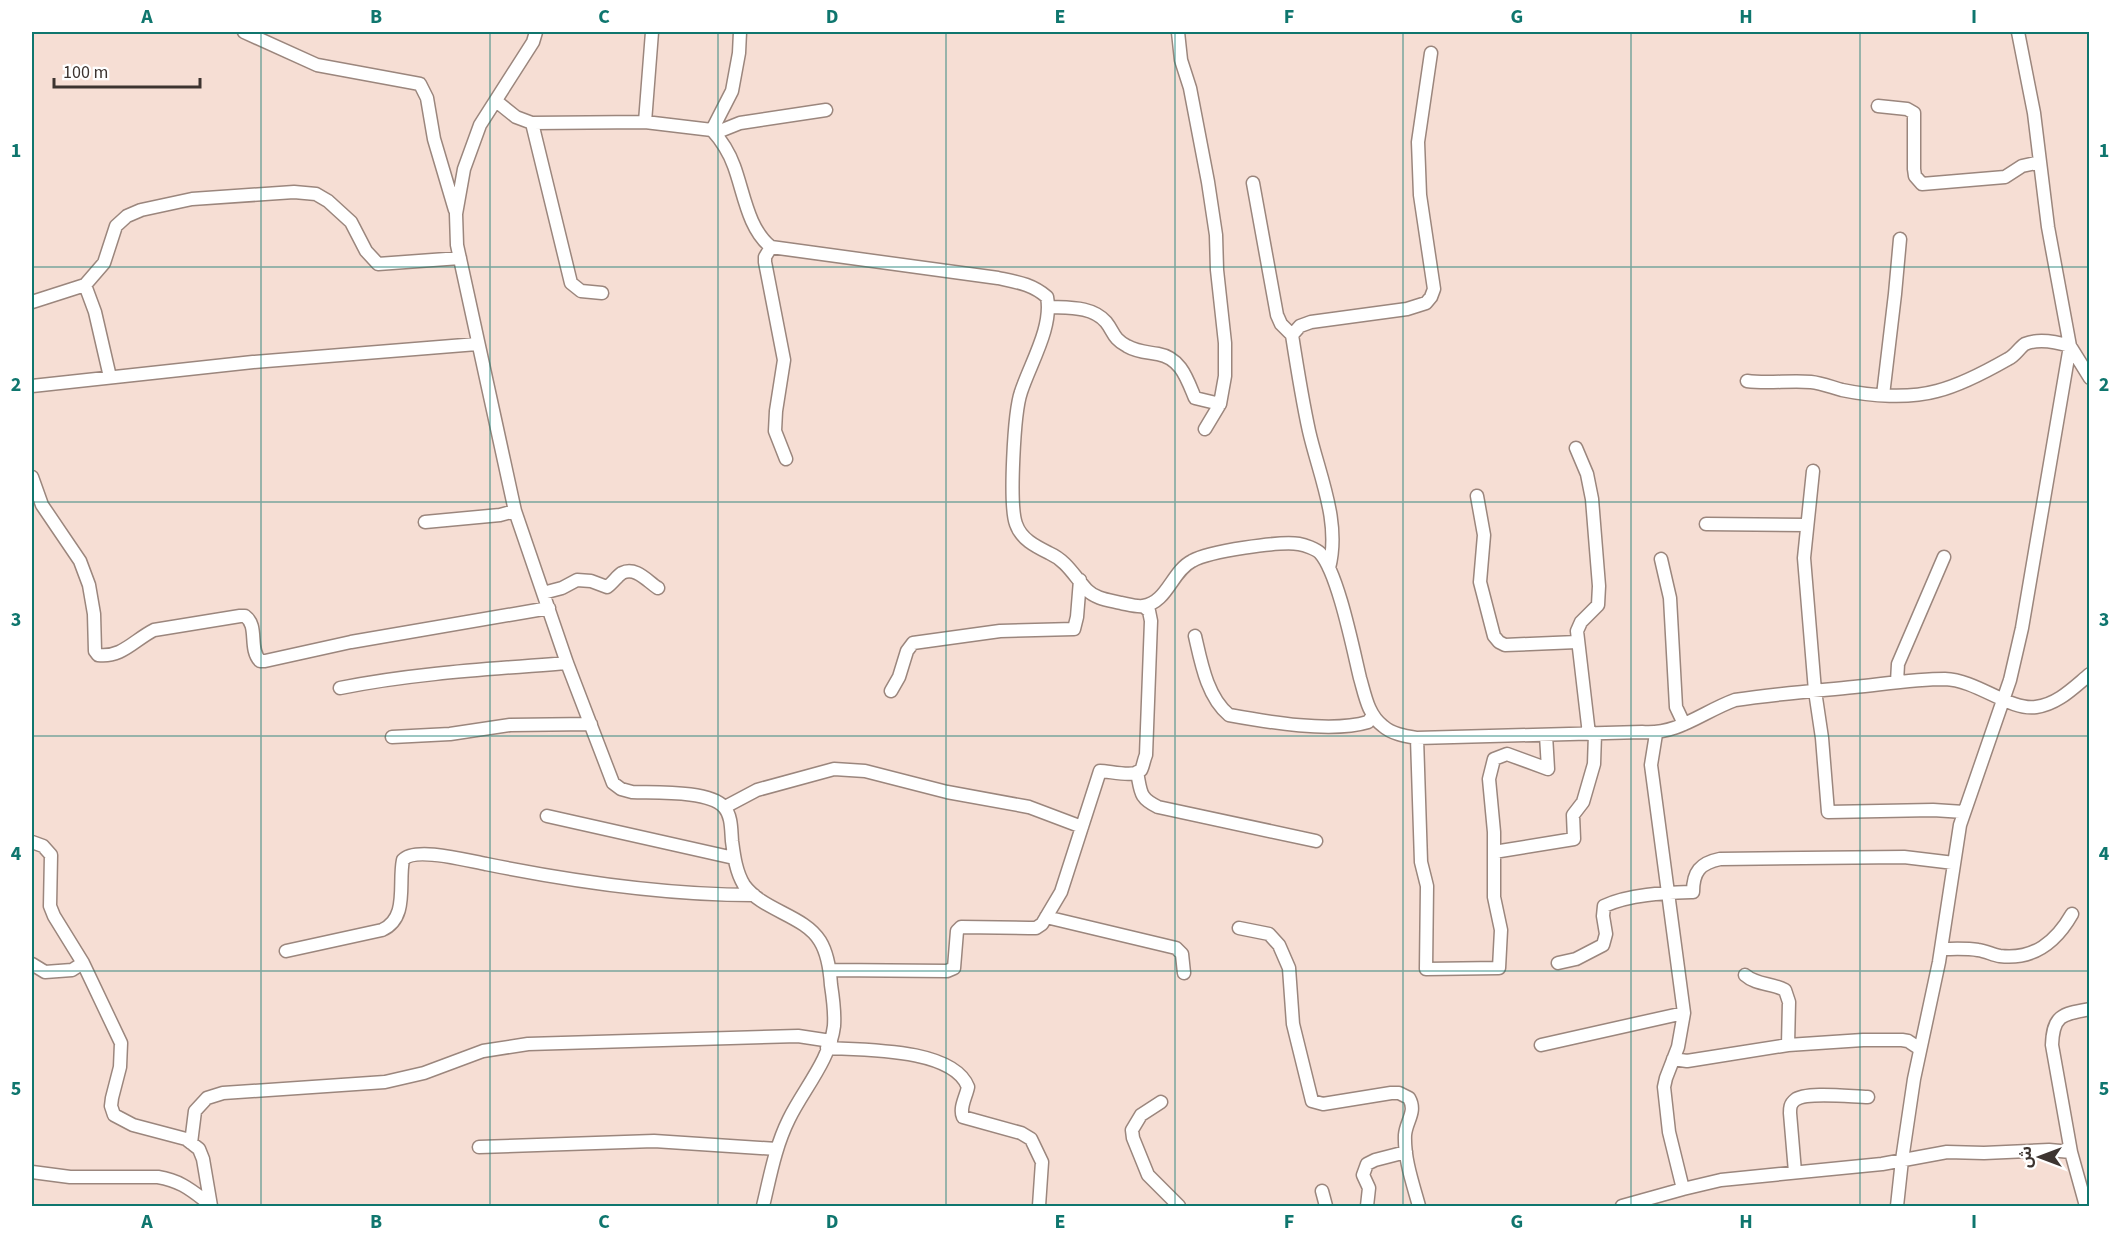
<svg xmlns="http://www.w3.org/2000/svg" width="2121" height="1238" viewBox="0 0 2121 1238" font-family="'Source Sans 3','Noto Sans Arabic',sans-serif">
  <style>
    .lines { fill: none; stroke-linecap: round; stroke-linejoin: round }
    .minor-casing { stroke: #9b867d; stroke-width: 15 }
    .minor { stroke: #fff; stroke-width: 12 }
    .grid { fill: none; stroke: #0f766e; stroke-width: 1.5; stroke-opacity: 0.55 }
    .neatline { fill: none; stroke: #0f766e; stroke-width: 2 }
    .grid-label { font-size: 20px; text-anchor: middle; font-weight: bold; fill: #0f766e }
  </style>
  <rect width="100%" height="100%" fill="#f6ded4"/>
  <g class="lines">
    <g class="minor-casing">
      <path id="minor" d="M244,32L317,65L420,84L427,98L434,139L455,210
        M536,32L533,42L480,125L464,169L456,214L457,245L515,511L567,663L613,783L621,789L632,792C654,793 709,790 724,807C732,816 731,830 732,841C734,856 736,872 744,885C763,911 804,915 820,941C828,954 830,970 831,985C833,998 835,1012 834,1026C830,1060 803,1090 789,1119C775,1147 770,1177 763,1206
        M1178,32L1181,60L1190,88L1208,182L1216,235L1217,270L1225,343V376L1220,404L1205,429
        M496,101L516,117L532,123L645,122L712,130C722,141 729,152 734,166C744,193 748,229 771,247L998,278C1017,282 1032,284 1047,297C1053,327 1030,364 1021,392C1014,412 1009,505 1016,524C1021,539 1035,546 1049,553C1067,561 1074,576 1087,590C1096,599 1109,600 1121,603C1127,604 1136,607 1143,606C1167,603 1172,571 1192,561C1209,551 1280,541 1299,544C1305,545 1316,549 1320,553C1338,573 1353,649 1360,678C1365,695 1368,715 1383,726C1392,734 1405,736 1417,738L1642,732C1678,735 1702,712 1735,700C1775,694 1814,691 1854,687C1884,684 1915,679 1945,679C1977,680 2010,711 2036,707C2058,704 2073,688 2090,674
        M1878,106L1907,109L1914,113V169L1915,176L1922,184L2005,177L2022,166L2040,162
        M645,122L652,32
        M532,123L571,283L581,291L602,293
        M712,130L732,91L739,53L740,32
        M715,133L740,123L826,110
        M1253,183L1277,315L1281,324L1292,335C1297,367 1302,399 1309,431C1319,475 1341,522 1329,568
        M771,247L765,257V262L784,360L776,411L775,431L786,459
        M85,285L95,312L110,377
        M32,302L85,285L104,263L116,226L127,216L141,210L192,199L294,192L316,194L328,201L351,222L366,251L378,264L460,258
        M1049,307C1069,308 1092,306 1106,322C1114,332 1113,339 1127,346C1137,352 1147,352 1158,354C1181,358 1187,379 1195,398L1220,404
        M1292,335L1300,326L1311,322L1407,309L1426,303L1431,297L1434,289L1420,195L1418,142L1431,53
        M1747,381C1768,384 1789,380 1811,382C1821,383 1831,387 1842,390C1871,396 1908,399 1937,391C1961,385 1987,371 2008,359C2015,356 2019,348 2025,344C2039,338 2057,342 2070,346L2090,378
        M32,386L253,362L477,344
        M1883,395L1895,294L1900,239
        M1576,448L1587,474L1592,499L1599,586L1598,605L1581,622L1577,631L1589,734
        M1813,471L1804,558L1815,691L1822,738L1828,812L1933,810L1964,812
        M32,477L42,505L80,561L89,585L94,614L95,651L98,655C122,658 134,640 154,630L240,616H245C259,626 248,648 260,661H265L351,642L549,608
        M1477,496L1484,535L1480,582L1494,636L1499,642L1505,645L1577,642
        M425,522L500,515L515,511
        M1706,524L1807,525
        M1661,559L1670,598L1676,707L1684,724
        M543,593L562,588L577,580L591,581L607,587C613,583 617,576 622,573C636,566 648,582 658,588
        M1195,636C1201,662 1207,697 1229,715C1267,722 1332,733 1368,722L1373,715
        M1897,682L1898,664L1944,557
        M340,688C414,673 491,669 567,663
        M891,691L899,677L907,651L913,643L1000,631L1074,629L1077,617L1080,580
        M1656,734L1651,765L1684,1013L1678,1047L1666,1078L1664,1087L1669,1132L1683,1189
        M392,737L450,734L510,725L591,724
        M1417,738L1421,862L1427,886L1426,969L1499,968L1501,930L1494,897V832L1489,779L1494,759L1507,754L1548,769L1546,735
        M1137,772C1141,792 1139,798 1158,807L1316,841
        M725,807L757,790L834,769L865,771L947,792L1029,807L1082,827
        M547,816L734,858
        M32,842L43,846L51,855L50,906L54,916L83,963L121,1043L120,1067L112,1098L111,1106L114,1115L133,1125L186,1139L199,1149L203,1159L211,1206
        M1494,852L1574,839L1573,815L1583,802L1594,764L1595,734
        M1046,917L1176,948L1182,954L1184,973
        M1239,928L1269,934L1279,945L1289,968L1293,1024L1312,1101L1323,1104L1391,1093H1399L1409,1098C1417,1112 1406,1121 1405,1135C1404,1159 1413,1184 1419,1206
        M1941,949C1953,949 1966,948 1978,950C1986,951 1993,955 2000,956C2034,960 2056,942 2072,914
        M286,951L382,930C409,918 398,883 403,860C415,846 469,861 486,864C575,882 664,895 754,895
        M1558,963L1576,959L1603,945L1606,934L1603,916L1604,906C1630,894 1665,893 1693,892C1693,872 1700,863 1720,859L1904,857L1954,863
        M32,964L45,972L72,970L83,963
        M830,970L947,971L954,968L957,931L961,927L1029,928H1036L1042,924L1061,892L1099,774L1100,771C1110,771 1134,778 1141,770C1143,767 1144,759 1146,755L1151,621L1149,611L1143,606
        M1745,975C1756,985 1772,983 1785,990L1789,1002L1788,1045
        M1541,1045L1684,1013
        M827,1048C863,1050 953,1048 968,1087C966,1097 959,1108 963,1117L1021,1133L1031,1139L1042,1162L1039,1206
        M1673,1059L1687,1061L1788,1045L1863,1040H1902L1908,1041L1920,1049
        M1161,1102L1141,1115L1132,1130L1133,1138L1148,1175L1179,1206
        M191,1143L195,1111L207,1098L223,1093L385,1082L424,1073L483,1051L528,1044L798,1036L831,1041
        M479,1147L654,1141L777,1149
        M2071,1152L2052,1045C2053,1015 2062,1014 2090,1009
        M32,1172L70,1177H158C182,1181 192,1191 211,1205
        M1795,1172L1790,1113C1790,1108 1790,1104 1795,1100C1806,1091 1853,1097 1868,1097
        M1322,1191L1326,1206
        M1367,1206L1369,1188L1363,1175L1367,1164L1375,1160L1406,1152
        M1622,1206L1683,1189L1721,1180L1882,1164L1947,1152L1984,1153L2049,1150L2071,1152L2086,1206
        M1897,1206L1902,1160L1914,1079L1939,962L1960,825L2010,680L2022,628L2070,346L2048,227L2034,113L2018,32"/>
    </g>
    <use href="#minor" class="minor"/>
  </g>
  <path class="grid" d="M261,32V1206M490,32V1206M718,32V1206M946,32V1206M1175,32V1206M1403,32V1206M1631,32V1206M1860,32V1206M32,267H2090M32,502H2090M32,736H2090M32,971H2090"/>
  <rect width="2121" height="1238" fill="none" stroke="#ffffff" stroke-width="66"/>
  <g transform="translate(2040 1157) rotate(270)" stroke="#ffffff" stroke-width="4.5" paint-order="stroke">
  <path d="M0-4.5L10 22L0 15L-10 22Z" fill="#3d3430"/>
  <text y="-9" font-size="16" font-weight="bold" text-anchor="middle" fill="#3d3430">ش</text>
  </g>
  <path d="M54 78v9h146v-9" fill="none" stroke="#3d3430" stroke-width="3"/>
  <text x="63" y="78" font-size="18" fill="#3d3430" stroke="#ffffff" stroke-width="4.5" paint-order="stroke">100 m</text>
  <rect x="33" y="33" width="2055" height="1172" class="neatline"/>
  <g class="grid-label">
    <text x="147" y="23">A</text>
    <text x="376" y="23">B</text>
    <text x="604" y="23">C</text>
    <text x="832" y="23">D</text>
    <text x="1060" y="23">E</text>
    <text x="1289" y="23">F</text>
    <text x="1517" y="23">G</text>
    <text x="1746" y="23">H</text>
    <text x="1974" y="23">I</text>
    <text x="16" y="157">1</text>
    <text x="2104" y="157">1</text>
    <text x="16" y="391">2</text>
    <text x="2104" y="391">2</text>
    <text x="16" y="626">3</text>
    <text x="2104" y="626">3</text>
    <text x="16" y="860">4</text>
    <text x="2104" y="860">4</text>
    <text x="16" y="1095">5</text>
    <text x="2104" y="1095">5</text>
    <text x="147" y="1228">A</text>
    <text x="376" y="1228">B</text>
    <text x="604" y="1228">C</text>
    <text x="832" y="1228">D</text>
    <text x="1060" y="1228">E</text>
    <text x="1289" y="1228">F</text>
    <text x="1517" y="1228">G</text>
    <text x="1746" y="1228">H</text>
    <text x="1974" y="1228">I</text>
  </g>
</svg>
